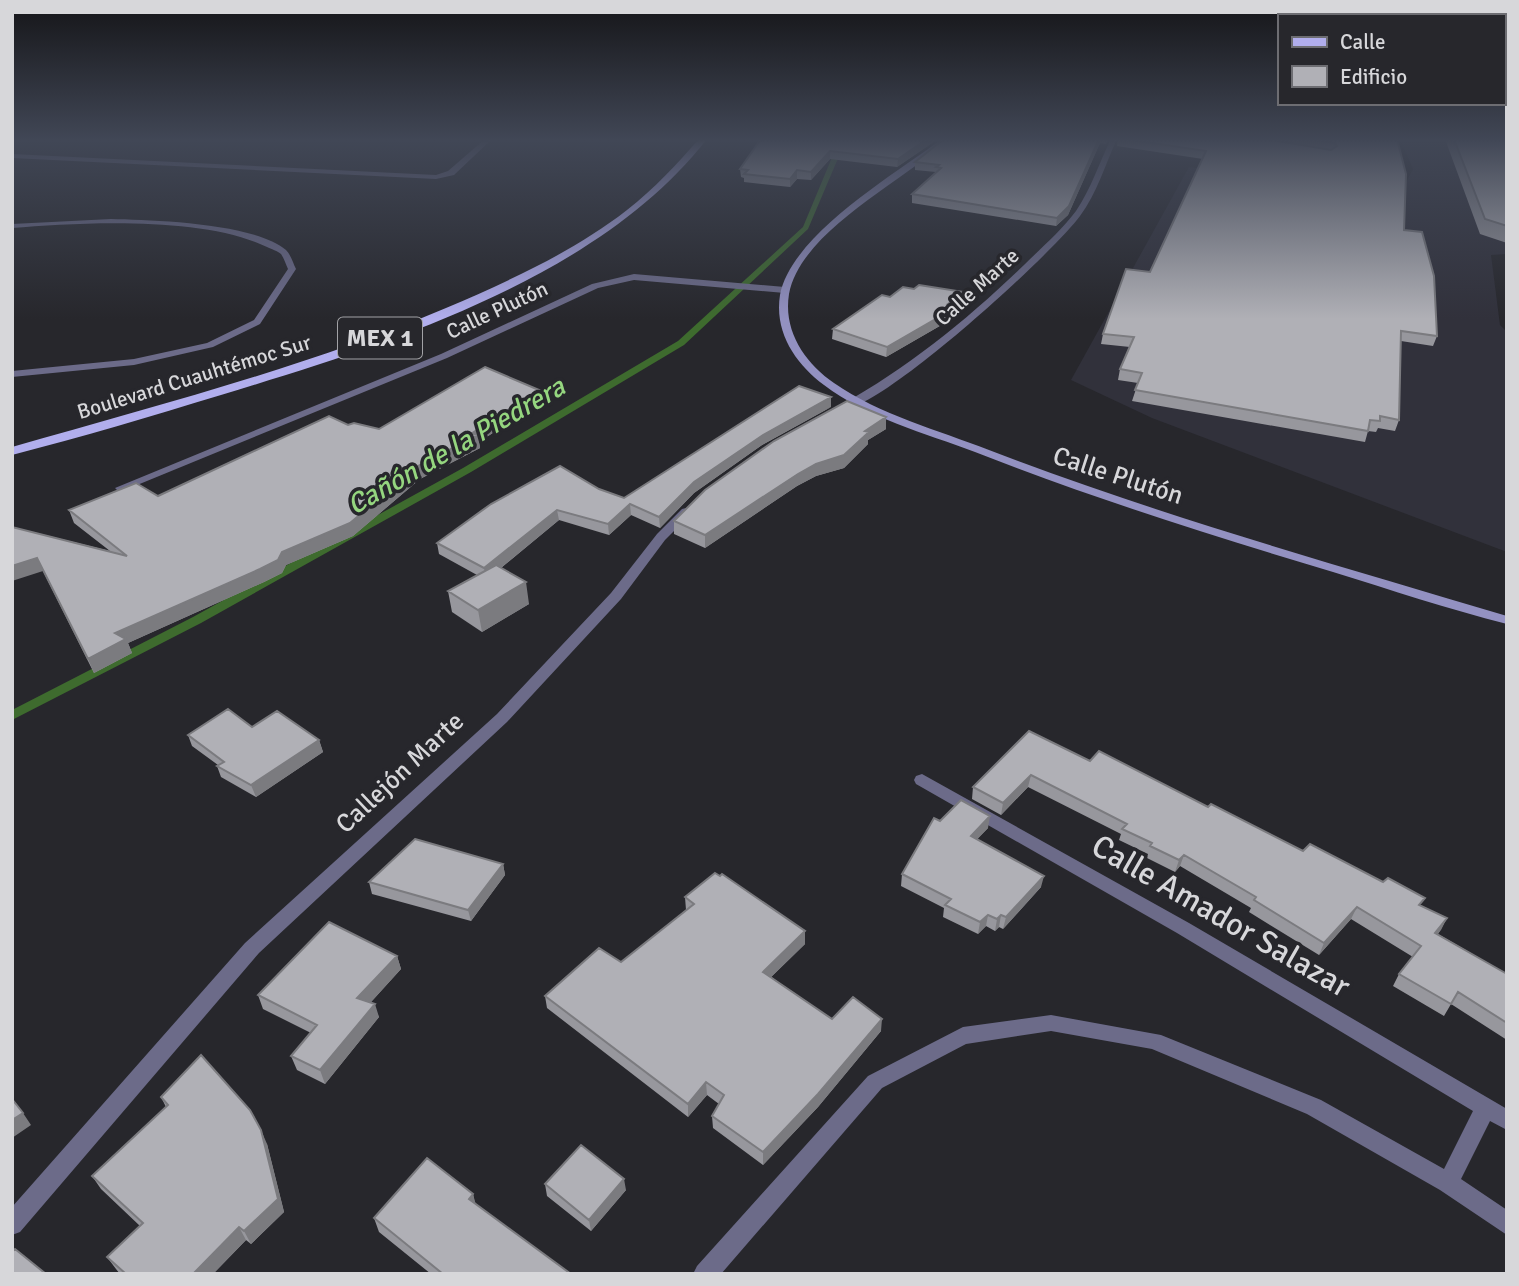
<svg xmlns="http://www.w3.org/2000/svg" width="1519" height="1286" viewBox="0 0 1519 1286" font-family="Signika,sans-serif">
  <style>
    .built { fill: #31313b }
    .lines { fill: none; stroke-linecap: round; stroke-linejoin: round }
    .stream { fill: #3e6b2e; fill-rule: evenodd }
    .street { fill: #6c6b89; fill-rule: evenodd }
    .secondary { fill: #9391c1; fill-rule: evenodd }
    .primary { fill: #b1aeed; fill-rule: evenodd }
    .wall { fill: #97979d }
    .shaded-wall { fill: #7b7b7f }
    .building { fill: #b0b0b6; stroke: #7b7b7f; stroke-width: 2 }
    .labels { text-anchor: middle; dominant-baseline: central; stroke-width: 7; stroke-linejoin: round; paint-order: stroke }
    .far-street-label { font-size: 21px; fill: #d7d7da; stroke: #27272c }
    .shield { fill: #27272c; stroke: #a2a2a6; stroke-width: 2 }
    .shield-label { font-size: 24px; font-weight: bold; fill: #d7d7da }
    .street-label { font-size: 26px; fill: #d7d7da; stroke: #27272c }
    .water-label { font-size: 28px; font-style: italic; fill: #95d67f; stroke: #27272c }
    .near-street-label { font-size: 32px; fill: #d7d7da; stroke: #27272c }
  </style>
  <rect width="100%" height="100%" fill="#27272c"/>
  <path class="built" d="M1400,139H1507V254L1491,255L1500,325L1507,332V552L1152,418L1071,380L1189,167L1380,191L1402,190L1413,169Z"/>
  <g class="lines">
    <path class="stream" d="M850,139H856L839,156L808,229L684,345L471,472L201,623L12,720V710L193,617L463,468L678,341L803,227L833,155Z"/>
    <path class="street" d="M485,139H492L454,175L436,179L12,158V154L436,175L448,171Z
      M1111,139H1117C1105,165 1097,193 1080,216C1054,252 879,413 841,409V405C909,367 968,319 1024,265C1041,248 1061,231 1076,211C1091,189 1099,163 1111,139Z
      M111,219C153,220 254,223 286,250C291,255 293,263 296,269L260,324L213,347L134,365L12,377V371L134,359L207,343L254,320L288,269C286,265 284,258 281,254C278,251 271,249 267,247C204,216 82,222 12,228V224Z
      M634,274L785,287L789,290L785,293L634,280L598,288L447,358L125,490H117L115,488L441,354L592,284Z
      M686,508L692,512L690,515L665,540L621,599L507,722L259,953L20,1232L12,1235V1207L245,943L497,714L611,593L657,534L682,509Z
      M922,774L1189,923L1507,1109V1130L1490,1121L1461,1179L1507,1210V1235L1440,1190L1307,1114L1152,1049L1051,1031L966,1044L882,1088L721,1274H693L697,1266L868,1076L963,1027L1051,1015L1161,1035L1321,1100L1444,1169L1473,1111L1177,933L916,784L914,780L916,776Z"/>
    <path class="secondary" d="M942,139H949C905,181 801,230 789,294C783,331 805,363 834,383C880,415 938,430 989,450C1158,515 1333,564 1507,616V624C1448,609 1391,590 1333,572C1213,536 1092,498 975,452C925,433 867,418 824,385C796,364 774,333 780,295C791,235 895,174 942,139Z"/>
    <path class="primary" d="M699,139H707C598,279 386,345 221,395C152,416 82,437 12,455V447C158,405 306,367 446,308C509,281 573,252 627,210C654,189 677,164 699,139Z"/>
  </g>
  <path class="wall" d="M761,139H938L897,167L830,159L811,180L797,179L790,187L744,182V178L741,177L740,169Z
    M944,139H1108L1106,144L1100,143L1068,215L1056,226L912,203V194L936,172L915,170V162Z
    M1118,139H1397L1404,230L1437,336L1433,346L1401,341L1399,420L1395,431L1378,428L1376,432L1368,431L1365,442L1132,401L1138,383L1118,380L1120,369L1130,347L1101,344L1103,334L1150,272L1203,159L1117,146Z
    M1445,139H1507V243L1480,234Z
    M914,289L964,292L963,301L956,306L957,316L886,357L832,339L833,329L890,297Z
    M539,390L540,402L479,442L480,448L420,479L353,536L286,565L282,573L264,582L128,643L132,653L94,673L43,571L12,527L110,551L74,523L69,510L158,496L348,425L379,429Z
    M831,407L762,445L694,493L660,528L631,515L609,535L559,520L501,568L529,604L482,632L452,612L448,591L477,575L439,554L437,543L599,489L624,498Z
    M886,417V429L868,440V444L844,468L816,476L797,486L705,548L674,534V521Z
    M252,727L319,740L323,752L256,797L221,777L217,766L218,765L192,746L188,735Z
    M1090,761L1208,807L1447,918L1438,934L1507,974V1040L1451,1004L1444,1016L1393,986L1399,974L1413,957L1351,919L1319,955L1249,912L1251,908L1180,866L1175,872L1147,858L1148,854L1119,840L1121,834L1028,787L1001,815L972,799L973,787Z
    M940,821L988,828L977,839L1041,887L1003,929L999,927L995,931L986,926L978,934L943,917L944,908L901,886L902,874Z
    M503,864L505,875L471,921L372,894L369,882Z
    M685,897L805,944L771,977L832,1019L881,1031L818,1107L763,1165L713,1128L712,1116L719,1104L707,1095L688,1117L547,1008L545,996L621,962L686,910Z
    M397,956L401,969L371,1002L379,1017L325,1084L297,1070L291,1056L311,1033L263,1009L258,995Z
    M161,1097L267,1144L284,1212L251,1244L246,1240L213,1274H120L116,1269L107,1257L140,1226L101,1189L92,1176L166,1107Z
    M545,1184L626,1190L591,1231L547,1196Z
    M473,1194L475,1204L571,1274H431L379,1232L374,1218Z"/>
  <path class="shaded-wall" d="M927,139H938L897,167L898,159Z
    M1099,139H1100V143L1068,215L1056,226L1057,218Z
    M830,151V159L811,180V172Z
    M797,170V179L790,187V179Z
    M964,292L963,301L952,309L958,306L957,316L886,357L887,347L948,304Z
    M539,390L540,402L479,442L480,448L420,479L353,536L286,565L282,573L264,582L128,643L132,653L94,673L88,659L115,633L282,552L471,434Z
    M831,397V407L762,445L694,493L660,528L659,517L694,482L763,435Z
    M886,417V429L868,440V444L844,468L816,476L797,486L705,548V535Z
    M630,504L631,515L609,535L608,524Z
    M557,510L559,520L486,580L484,568Z
    M37,558L43,571L12,581V566Z
    M526,582L529,604L482,632L478,610Z
    M319,740L323,752L256,797L251,785Z
    M1031,775L1028,787L1001,815L1003,803Z
    M990,816L988,828L969,848L971,836Z
    M1184,855L1180,866L1175,872L1179,860Z
    M503,864L505,875L471,921L468,910Z
    M1044,876L1041,887L1003,929L1006,917Z
    M1357,907L1351,919L1319,955L1324,943Z
    M988,915L986,926L978,934L980,922Z
    M1001,915L999,927L995,931L997,919Z
    M1447,918L1441,930L1429,945L1435,933Z
    M805,931V944L763,985V972Z
    M397,956L401,969L362,1012L357,998Z
    M375,1004L379,1017L325,1084L320,1070Z
    M882,1019L881,1031L818,1107L763,1165V1152Z
    M706,1082L707,1095L688,1117V1104Z
    M23,1113L31,1125L12,1138V1120Z
    M261,1130L267,1144L284,1212L251,1244L244,1231Z
    M624,1179L626,1190L591,1231L589,1220Z
    M473,1194L477,1209L469,1199Z
    M239,1227L246,1240L213,1274H193Z"/>
  <path class="building" d="M761,139H927L898,159L830,151L811,172L797,170L790,179L744,174L748,170L740,169Z
    M944,139H1099L1069,206L1057,218L912,194L941,168L936,167L939,165L915,162Z
    M1125,139H1265L1331,150L1337,146L1335,143L1311,139H1397L1406,174L1404,230L1422,232L1434,276L1437,336L1401,331L1399,420L1380,416V421L1370,420L1368,431L1135,390L1142,373L1120,369L1134,337L1103,334L1126,269L1150,272L1206,151Z
    M1454,139H1507V226L1485,219Z
    M919,285L964,292L948,304L958,306L887,347L833,329L882,295L890,297L903,287L914,289Z
    M485,367L539,390L471,434L478,435L418,466L350,523L282,552L278,560L260,569L115,633L126,639L88,659L37,558L12,566V527L127,556L69,510L136,483L158,496L329,416L348,425L354,423L379,429Z
    M799,386L831,397L763,435L694,482L659,517L630,504L608,524L557,510L484,568L437,543L491,504L560,466L599,489L624,498Z
    M847,401L886,417L865,431L869,432L844,455L816,464L798,474L705,535L674,521L705,490L774,441Z
    M496,565L526,582L478,610L448,591Z
    M228,709L252,727L277,711L319,740L251,785L217,766L224,762L188,735Z
    M1029,731L1090,761L1099,751L1208,807L1211,804L1303,851L1310,844L1383,882L1388,878L1425,898L1419,905L1447,918L1435,933L1507,974V1023L1458,992L1451,1004L1399,974L1421,946L1357,907L1324,943L1254,900L1256,897L1184,855L1179,860L1150,846L1152,843L1122,829L1127,824L1031,775L1003,803L973,787Z
    M961,800L990,816L971,836L1044,876L1006,917L1001,915L997,919L988,915L980,922L945,905L951,899L902,874L934,818L940,821Z
    M415,839L503,864L468,910L369,882Z
    M715,873L720,876L722,874L805,931L763,972L832,1019L853,997L882,1019L818,1094L763,1152L712,1116L724,1095L706,1082L688,1104L545,996L599,948L621,962L694,904L685,897Z
    M329,922L397,956L357,998L375,1004L320,1070L291,1056L317,1025L258,995Z
    M201,1055L250,1110L261,1130L278,1199L244,1231L239,1227L193,1274H126L107,1257L143,1223L92,1176L168,1105L161,1097Z
    M12,1099L23,1113L12,1120Z
    M581,1145L624,1179L589,1220L545,1184Z
    M427,1158L473,1194L469,1199L571,1274H443L374,1218Z
    M15,1249L46,1274H12V1252Z"/>
  <linearGradient id="sky" x2="0" y2="1"><stop stop-color="#151518"/><stop offset="0.44" stop-color="#414756"/><stop offset="1" stop-color="#414756" stop-opacity="0"/></linearGradient>
  <rect width="1519" height="319" fill="url(#sky)"/>
  <g class="labels">
    <g class="far-street-label">
      <text transform="translate(977 287) rotate(-42)">Calle Marte</text>
      <text transform="translate(497 310) rotate(-25)">Calle Plutón</text>
      <text transform="translate(194 377) rotate(-17)">Boulevard Cuauhtémoc Sur</text>
    </g>
    <rect class="shield" x="338" y="317.5" width="84" height="41" rx="5"/>
    <g class="shield-label">
      <text x="380" y="338">MEX 1</text>
    </g>
    <g class="street-label">
      <text transform="translate(1118 476) rotate(18)">Calle Plutón</text>
      <text transform="translate(400 773) rotate(-43)">Callejón Marte</text>
    </g>
    <g class="water-label">
      <text transform="translate(456 446) rotate(-30)">Cañón de la Piedrera</text>
    </g>
    <g class="near-street-label">
      <text transform="translate(1221 916) rotate(30)">Calle Amador Salazar</text>
    </g>
  </g>
  <rect width="1519" height="1286" fill="none" stroke="#d7d7da" stroke-width="28"/>
  <rect x="1278" y="14" width="228" height="91" fill="#27272c" stroke="#6d6d72" stroke-width="2"/>
  <rect x="1292" y="37" width="35" height="10" fill="#b1aeed" stroke="#6d6d72" stroke-width="2"/>
  <text x="1340" y="49" font-size="21" fill="#d7d7da">Calle</text>
  <rect x="1292" y="66" width="35" height="21" fill="#b0b0b6" stroke="#6d6d72" stroke-width="2"/>
  <text x="1340" y="84" font-size="21" fill="#d7d7da">Edificio</text>
</svg>
